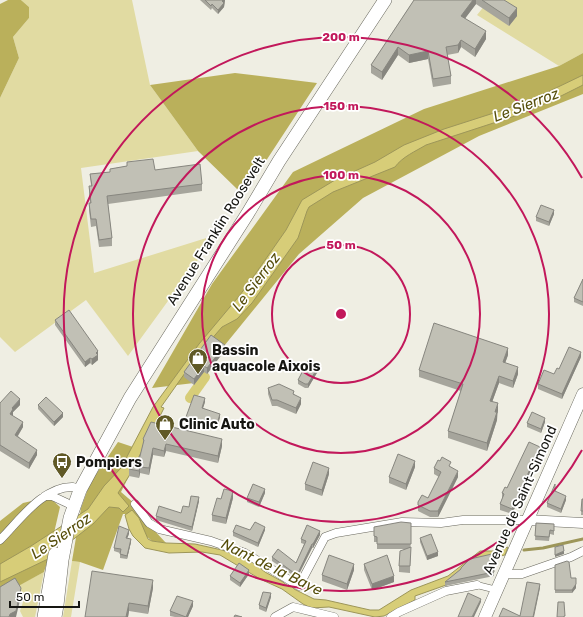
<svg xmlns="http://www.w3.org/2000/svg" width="583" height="617" viewBox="0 0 583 617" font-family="Rubik,sans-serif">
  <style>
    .green { fill: #e1dba2 }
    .forest { fill: #bab05b }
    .water { fill: #d7cd78; stroke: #9d9659 }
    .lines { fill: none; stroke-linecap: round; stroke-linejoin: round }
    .stream { stroke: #9d9659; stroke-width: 3 }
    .canal { stroke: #d7cd78; stroke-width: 10 }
    .pedestrian-casing { stroke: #69685e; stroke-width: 7 }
    .minor-casing { stroke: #69685e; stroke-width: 9 }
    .tertiary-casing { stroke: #69685e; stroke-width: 11 }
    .secondary-casing { stroke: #69685e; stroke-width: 13 }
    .primary-casing { stroke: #69685e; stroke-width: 14 }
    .pedestrian { stroke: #fff; stroke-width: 6 }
    .minor { stroke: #fff; stroke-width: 8 }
    .tertiary { stroke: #fff; stroke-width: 10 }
    .secondary { stroke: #fff; stroke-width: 12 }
    .primary { stroke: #fff; stroke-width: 13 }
    .wall { fill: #a6a59c }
    .shaded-wall { fill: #87867f }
    .building { fill: #c1c0b5; stroke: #87867f }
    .ring { fill: none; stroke: #c2185b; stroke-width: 2 }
    .labels { text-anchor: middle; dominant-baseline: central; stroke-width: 3.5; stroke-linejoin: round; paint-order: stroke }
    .street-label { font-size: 14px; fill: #161612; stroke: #fff }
    .poi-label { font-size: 14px; font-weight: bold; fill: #161612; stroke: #fff; text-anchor: start }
    .water-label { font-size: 15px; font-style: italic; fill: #564e0b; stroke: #fff }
    .centre { fill: #c2185b; stroke: #fff; stroke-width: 2 }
    .ring-label { font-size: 12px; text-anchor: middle; font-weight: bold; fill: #c2185b; stroke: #fff; stroke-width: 3.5; stroke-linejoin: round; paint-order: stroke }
  </style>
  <rect width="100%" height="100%" fill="#efeee3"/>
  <path class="green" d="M21,0H132L150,85L198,151L81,168L94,273L216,235L128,356L86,300L15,352L0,337V98L19,58L13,37L29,18V7Z
    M489,0H583V53L559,66L477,15Z
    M72,561L80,562L71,617H63Z
    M44,572L35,617H23L20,611L24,599L19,585Z"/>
  <path class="forest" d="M8,0H21L29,7V18L13,37L19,58L0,98V4Z
    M583,53V94L479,136L363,198L299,254L194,383L152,388L212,284L293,172L424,109L559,66Z
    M235,73L317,83L258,173L237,189L198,151L150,85Z
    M118,442L142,450L121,492L135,504L153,529L166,543L152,541L146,536L141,523L127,514H123L103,570L80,562L72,561L81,508L90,483Z
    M49,497L60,507L48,559L44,572L0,596V521L23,503Z"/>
  <path class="water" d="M583,75V85L549,102L518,115L426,145C416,151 402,157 395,167L333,192L309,207L307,211L298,238L252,303L237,319L222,327L197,356L161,407L164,408L153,430H151L143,446L144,447L129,476L118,493L129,506L123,512L119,508L109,507L93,524L48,559L0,582V564L31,546L88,509L104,486L121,468L153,407L199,344L240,295L256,273L286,230L302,200L335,180L375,162L404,145L444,129L500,111L533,99Z
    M132,510L139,518L148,539L152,541L166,543L195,544L222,550L251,561L265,572L283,582L289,587L291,585L294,589L314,599L326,600L370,610H379L411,590L448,576L480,551H498L508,547L505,555L491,558L449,584L415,596V600L384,616L375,617L329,607L311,608L303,604L282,589L260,579L220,555L202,552L169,553L145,548L133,536L129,529L125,515Z"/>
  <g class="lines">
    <path class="stream" d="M524,550L543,548L583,539"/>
    <path class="canal" d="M190,398L205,377"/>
    <g class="pedestrian-casing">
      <path id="pedestrian" d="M477,585L497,590"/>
    </g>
    <g class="minor-casing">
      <path id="minor" d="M45,496H52L67,503
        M135,504L149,523L159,529L211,541L245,553L299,586L325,537L336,533L402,522L441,523L463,520H527
        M0,540C19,521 43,486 73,487
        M504,574H522L571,557L583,551
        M275,617L293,607L334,617
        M391,617L399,612L446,591L477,585"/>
    </g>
    <g class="tertiary-casing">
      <path id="tertiary" d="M527,520L583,523"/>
    </g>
    <g class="secondary-casing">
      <path id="secondary" d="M485,617L583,394"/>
    </g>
    <g class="primary-casing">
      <path id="primary" d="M44,617L55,554
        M55,617L57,605L62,560L70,518L80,490L130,398L248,213L279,161L385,0"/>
    </g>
    <use href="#pedestrian" class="pedestrian"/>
    <use href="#minor" class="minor"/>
    <use href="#tertiary" class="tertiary"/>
    <use href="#secondary" class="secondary"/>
    <use href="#primary" class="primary"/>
  </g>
  <path class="wall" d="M200,0H225L224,7L218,14L212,8L211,10Z
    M414,0H504L517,16L509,26L476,4L465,18L486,39L475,57L461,47L458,53L447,55L451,76V84L433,87L428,59L409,63L398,55L382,80L371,73V65Z
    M127,162L202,184V191L108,204L112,238V246L99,247L96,226L91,227L89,210V203H90L89,193V186H91L90,174L110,172V169L127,166Z
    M554,214L549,226L536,221V217Z
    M583,279V306L574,302V298Z
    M55,320L98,351V360L92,365L90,363L85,367L55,325Z
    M225,350L207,374L204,372L194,385L184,377V372Z
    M508,355L505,363L518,374L513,388L499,383L492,402L498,411L497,420L487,451L448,438V431L461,391L419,377V370Z
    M581,357L562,399L538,389V384L554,374L559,369Z
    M318,371L308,388H305L298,384V380Z
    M268,388L294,394L301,404L296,414L277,406H272L268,394Z
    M205,402L203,408L220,417L217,428L214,427L213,430L186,421V417Z
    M0,403L20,405L13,412V415L12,416L23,427L18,436L37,455L29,469L0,451Z
    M38,405L63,417L54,426L38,409Z
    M545,422L541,433L527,427V423Z
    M143,439L222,446L218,463L166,451L164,457L153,455L149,475L140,473L139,478L129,476V469L139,460L143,445Z
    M540,452L512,514L500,510V504L502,499V493Z
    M415,467L406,490L389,483V477Z
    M451,467L458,477L438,517H430L418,511V502L428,498L439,477L434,474V468Z
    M329,474L322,496L305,490V484Z
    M555,491L566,500L561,513L547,507V503Z
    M265,493L259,507L247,502V498Z
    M233,498L226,524L212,521V515L221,499Z
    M582,499H583V515H581Z
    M199,501L192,531L156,520V516L181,513Z
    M411,523L410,573L399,572V566L404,549H377V542H374V527Z
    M536,523L554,524V535L550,534L549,541L535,540Z
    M250,530H265L258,547L233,536V532Z
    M129,534L127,538L131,542L127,559L120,558V553L114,551V548Z
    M320,535L313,548H312L297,578L272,561V557L296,563L304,544L301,543V539Z
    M420,538L438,556L427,560L420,542Z
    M364,564L394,582L372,590L364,570Z
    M555,565L571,578L576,588L572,593H555Z
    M461,568L494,572V576L445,586V582L461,569Z
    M354,570L347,590L322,581V575Z
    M249,574L240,587L230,580V576Z
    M153,588L148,614L129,611L128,617H85Z
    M271,597L266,612L259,609V605Z
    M193,606L188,617H175L170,616V611Z"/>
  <path class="shaded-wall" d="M223,0H225L224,7L218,14V10Z
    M473,0H476V4L461,24V16Z
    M517,8V16L509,26V18Z
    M486,31V39L475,57V49Z
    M461,40V47L458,53V45Z
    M398,47V55L382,80V72Z
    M428,51V59L409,63V55Z
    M554,210V214L549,226V222Z
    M225,345V350L207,374V368Z
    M508,348V355L503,369V362Z
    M98,351V360L92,365V359L96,353Z
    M581,352V357L562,399V394Z
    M90,358V363L85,367V362Z
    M204,366V372L194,385V379Z
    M318,367V371L308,388V384Z
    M518,367V374L513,388V381Z
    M499,376V383L490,408V401Z
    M205,398V402L202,411V408Z
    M301,398V404L296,414V408Z
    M20,399V405L13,412V415L10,420V414L12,408Z
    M498,403V411L495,419V412Z
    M497,412V420L487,451V443Z
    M63,413V417L54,426V422Z
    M220,414V417L217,428V424Z
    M545,418V422L541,433V429Z
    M23,422V427L15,440V435Z
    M222,439V446L218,463V456Z
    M166,444V451L164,457V451Z
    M540,447V452L512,514V509Z
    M153,448V455L149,475V468Z
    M37,450V455L29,469V463Z
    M415,461V467L406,490V484Z
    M140,467V473L139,478V471Z
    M329,468V474L322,496V490Z
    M458,471V477L438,517V511Z
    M265,489V493L259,507V502Z
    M233,491V498L226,524V518Z
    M566,496V500L561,513V509Z
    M199,497V501L192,531V527Z
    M265,527V530L258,547V543Z
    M129,530V534L126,541V538Z
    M320,531V535L313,548V544Z
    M131,539V542L127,559V556Z
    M312,544V548L297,578V575Z
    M564,551V554L555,557V555Z
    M438,552V556L427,560V556Z
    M354,564V570L347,590V584Z
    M249,570V574L240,587V583Z
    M394,576V582L372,590V584Z
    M153,580V588L148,614V606Z
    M540,584V588L534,617H533Z
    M576,584V588L572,593V590Z
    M21,588V596L16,617H9Z
    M271,593V597L266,612V608Z
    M481,599V602L474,617H472Z
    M193,601V606L188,617H186Z
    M129,603V611L128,617H126Z"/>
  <path class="building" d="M205,0H223L222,1L224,3L218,10L212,4L211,6Z
    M414,0H473L461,16L486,31L475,49L461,40L458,45L446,47L451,76L433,79L428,51L409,55L398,47L382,72L371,65Z
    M482,0H504L517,8L509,18Z
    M153,159L155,170L200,164L202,184L107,196L112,238L99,240L96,219H91L89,203H91L89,186H92L90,174L110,172V169L127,166V162Z
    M541,205L554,210L549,222L536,217Z
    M583,279V302L574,298Z
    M69,310L98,351L96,353L98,355L92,359L90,358L85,362L55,320Z
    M434,323L508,348L503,362L518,367L513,381L499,376L490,401L498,403L495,412H497L487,443L448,431L463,384L419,370Z
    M211,335L225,345L207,368L204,366L194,379L184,372Z
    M569,347L581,352L562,394L538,384L544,370L554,374L557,368L559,369Z
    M308,361L318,367L308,384H305L298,380Z
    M279,384L294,391L293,394L301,398L296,408L277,400H272L268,388Z
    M11,391L20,399L12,408L13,409L10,414L23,422L15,435L37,450L29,463L0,445V403Z
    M194,395L205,398L202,408L220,414L217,424L214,423L213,426L186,417Z
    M46,397L63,413L54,422L38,405Z
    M532,412L545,418L541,429L527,423Z
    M151,422L222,439L218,456L166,444L164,451L153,448L149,468L140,467L139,471L129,469L134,459L139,460L144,440L143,439Z
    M529,442L540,447L512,509L500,504L504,494L502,493L505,487L507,488Z
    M398,454L415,461L406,484L389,477Z
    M442,457L451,462L449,466L458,471L438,511H430L418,505V502L422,495L428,498L441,472L434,468L438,460L440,461Z
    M313,462L329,468L322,490L305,484Z
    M253,484L265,489L259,502L247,498Z
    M555,484V491L566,496L561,509L547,503Z
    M224,489L233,491L226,518L212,515L217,498L221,499Z
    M191,496L199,497L192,527L156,516L159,506L181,513L183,506L189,507Z
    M582,499H583V511H581Z
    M255,522L265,527L258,543L233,532L236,525L250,530Z
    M401,522L411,523V544H377V537L374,536V527Z
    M536,523L554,524V531L550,530L549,537L535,536Z
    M307,525L320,531L313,544H312L297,575L272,557L278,549L296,563L306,541L301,539Z
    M119,526L129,530L126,538L131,539L127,556L120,554L121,549L114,548Z
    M431,534L438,552L427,556L420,538Z
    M563,545L564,551L555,555V547Z
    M411,547L410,566H399L400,551Z
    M492,554L494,572L445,582L461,569V568L470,559Z
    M329,555L354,564L347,584L322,575Z
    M387,555L394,576L372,584L364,564Z
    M567,561L569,562L571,578H576V584L572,590H555V565Z
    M239,563L249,570L240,583L230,576Z
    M92,571L153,580L148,606L129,603L126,617H85Z
    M15,578L21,588L16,611L10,614L9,617H0V587Z
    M527,582L540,584L533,617H499L503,608L520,616Z
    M263,592L271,593L266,608L259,605Z
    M468,593L481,599L472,617H458Z
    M177,596L193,601L186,617L170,611Z
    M558,602H564L565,616H564V617H557Z
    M235,615L242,617H234Z"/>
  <g class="ring">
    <circle cx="341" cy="314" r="69"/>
    <circle cx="341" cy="314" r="139"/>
    <circle cx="341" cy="314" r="208"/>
    <path d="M582 450A277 277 0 1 1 582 178"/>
  </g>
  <defs>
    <g id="shop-pin" transform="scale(1)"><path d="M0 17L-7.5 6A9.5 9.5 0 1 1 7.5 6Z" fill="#605926" stroke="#fff"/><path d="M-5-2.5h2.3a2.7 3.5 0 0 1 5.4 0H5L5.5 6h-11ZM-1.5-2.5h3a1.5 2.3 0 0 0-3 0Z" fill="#fff"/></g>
    <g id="bus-pin" transform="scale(1)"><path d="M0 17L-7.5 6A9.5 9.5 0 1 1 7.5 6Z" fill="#605926" stroke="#fff"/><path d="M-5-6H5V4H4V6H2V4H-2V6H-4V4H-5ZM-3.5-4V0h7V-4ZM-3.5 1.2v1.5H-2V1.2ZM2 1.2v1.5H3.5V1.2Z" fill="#fff"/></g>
  </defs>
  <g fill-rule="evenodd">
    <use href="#shop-pin" x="198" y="358"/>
    <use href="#shop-pin" x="165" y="424"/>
    <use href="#bus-pin" x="62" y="462"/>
  </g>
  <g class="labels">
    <g class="street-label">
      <text transform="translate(216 231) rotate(-58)">Avenue Franklin Roosevelt</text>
      <text transform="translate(520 500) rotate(-66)">Avenue de Saint-Simond</text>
    </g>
    <g class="poi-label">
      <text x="212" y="350">Bassin<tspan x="212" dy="16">aquacole Aixois</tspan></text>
      <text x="179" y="424">Clinic Auto</text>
      <text x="76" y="462">Pompiers</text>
    </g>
    <g class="water-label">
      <text transform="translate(526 105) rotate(-21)">Le Sierroz</text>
      <text transform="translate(256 282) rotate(-53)">Le Sierroz</text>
      <text transform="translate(61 536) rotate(-34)">Le Sierroz</text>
      <text transform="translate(272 567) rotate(26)">Nant de la Baye</text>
    </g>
  </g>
  <circle cx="341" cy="314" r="6" class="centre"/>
  <g class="ring-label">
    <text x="341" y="41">200 m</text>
    <text x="341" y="110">150 m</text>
    <text x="341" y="179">100 m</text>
    <text x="341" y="249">50 m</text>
  </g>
  <path d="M10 601v6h69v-6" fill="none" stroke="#161612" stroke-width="2"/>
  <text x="16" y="601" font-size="12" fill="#161612" stroke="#ffffff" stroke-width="3" paint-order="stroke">50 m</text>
</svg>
